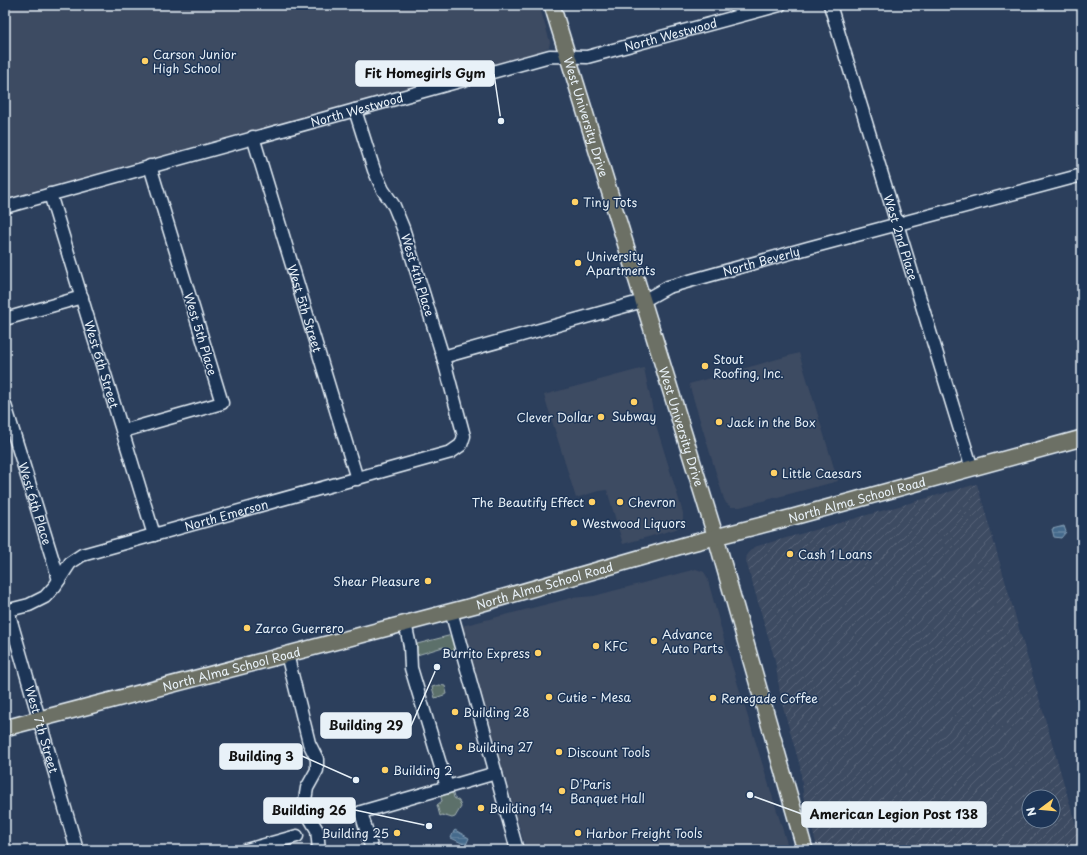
<svg xmlns="http://www.w3.org/2000/svg" width="1087" height="855" viewBox="0 0 1087 855" font-family="'Playpen Sans',sans-serif">
  <style>
    .built { fill: #3e4b62 }
    .industrial { fill: url(#industrial-furrows); fill-rule: evenodd }
    .green { fill: #5b6f6b; stroke: #a2b0b2 }
    .water { fill: url(#water-rules); stroke: #86a0b7 }
    .lines { fill: none; stroke-linecap: round; stroke-linejoin: round }
    .minor-casing { stroke: #e8f1f8; stroke-width: 15 }
    .major-casing { stroke: #e8f1f8; stroke-width: 18 }
    .minor { stroke: #1d3557; stroke-width: 12 }
    .major { stroke: #6c7065; stroke-width: 15 }
    .poi-dot { fill: #ffd166; stroke: #1d3557; stroke-width: 1.5 }
    .labels { text-anchor: middle; dominant-baseline: central; stroke-width: 3; stroke-linejoin: round; paint-order: stroke }
    .street-label { font-size: 12px; fill: #e8f1f8; stroke: #1d3557 }
    .poi-label { font-size: 12px; fill: #e8f1f8; stroke: #1d3557; text-anchor: start }
    .leader { fill: none; stroke: #e8f1f8; stroke-width: 1.5 }
    .callout-dot { fill: #e8f1f8; stroke: #1d3557; stroke-width: 1.5 }
    .callout { fill: #e8f1f8; stroke: #e8f1f8; stroke-width: 1.5 }
    .callout-label { font-size: 13px; text-anchor: middle; font-weight: bold; fill: #111 }
  </style>
  <defs>
    <pattern id="industrial-furrows" width="10" height="10" patternUnits="userSpaceOnUse"><rect width="10" height="10" fill="#3e4b62"/><path d="M-1 1l2-2M0 10L10 0M9 11l2-2" fill="none" stroke="#5a6579"/></pattern>
    <pattern id="water-rules" width="6" height="5" patternUnits="userSpaceOnUse"><rect width="6" height="5" fill="#456a8c"/><path d="M0 2.5h6" fill="none" stroke="#60809d"/></pattern>
  </defs>
  <rect width="100%" height="100%" fill="#2c3f5c"/>
  <filter id="ink" filterUnits="userSpaceOnUse"><feTurbulence type="fractalNoise" baseFrequency=".025" numOctaves="2"/><feDisplacementMap in="SourceGraphic" scale="8" xChannelSelector="R" yChannelSelector="G"/><feConvolveMatrix kernelMatrix="1 2 1 2 8 2 1 2 1" color-interpolation-filters="sRGB"/></filter>
  <g filter="url(#ink)">
    <path class="built" d="M5,5H539L550,42L549,47L541,51L8,198L5,185Z
      M799,353L838,481L740,507H731L726,503L724,499L689,384Z
      M644,368L656,425L683,513V521L681,525L676,529L623,544L607,490L598,491L576,498L544,395Z
      M696,569L704,572L707,577L725,643L789,850H526L462,626L571,598L594,596Z"/>
    <path class="industrial" d="M977,484L1082,846V850H818L804,800L800,766L781,700L775,660L746,561L747,554L754,547ZM1029,797H1053V821H1029Z"/>
    <path class="green" d="M452,635L456,650L448,653L447,649L443,647L417,655V644Z
      M439,685L445,686L447,694L435,698L432,687Z
      M452,790L454,798L459,801L461,807L455,817L452,818L442,815L440,816L437,805L442,801L440,794Z"/>
    <path class="water" d="M1064,526L1066,532L1061,538L1054,537L1052,529Z
      M455,830L469,838L466,845L451,838L454,831Z"/>
    <g class="lines">
      <g class="minor-casing">
        <g id="minor">
          <path id="s1" d="M830,5L972,469"/>
          <path id="s2" d="M253,137L357,479"/>
          <path id="s3" d="M50,194L154,535"/>
          <path id="s4" d="M5,207L550,56L587,57L780,5"/>
          <path d="M5,319L82,297"/>
          <path id="s5" d="M443,357L643,301L668,287L808,248L1082,175"/>
          <path id="s6" d="M5,405L59,580"/>
          <path d="M123,431L222,403L150,166"/>
          <path id="s7" d="M5,611L29,605L45,597L55,586L70,563L82,555L451,452L461,445L464,436L443,357L403,228L394,206L383,190L374,170L355,110"/>
          <path id="s8" d="M8,611L77,850"/>
          <path d="M451,611L517,850"/>
          <path d="M405,623L410,646L411,668L447,787"/>
          <path d="M287,654L309,743L317,759V770L307,788L305,800L308,815L317,830L319,850"/>
          <path d="M246,850L297,836"/>
          <path d="M372,850L361,812L496,773"/>
        </g>
      </g>
      <g class="major-casing">
        <g id="major">
          <path id="s9" d="M552,5L716,538L805,850"/>
          <path id="s10" d="M5,728L476,605L688,544L793,517L1082,438"/>
        </g>
      </g>
      <use href="#minor" class="minor"/>
      <use href="#major" class="major"/>
    </g>
  </g>
  <g class="poi-dot">
    <circle cx="145" cy="61" r="4"/>
    <circle cx="575" cy="202" r="4"/>
    <circle cx="578" cy="263" r="4"/>
    <circle cx="705" cy="366" r="4"/>
    <circle cx="634" cy="402" r="4"/>
    <circle cx="601" cy="417" r="4"/>
    <circle cx="719" cy="422" r="4"/>
    <circle cx="774" cy="473" r="4"/>
    <circle cx="592" cy="502" r="4"/>
    <circle cx="620" cy="502" r="4"/>
    <circle cx="574" cy="523" r="4"/>
    <circle cx="790" cy="554" r="4"/>
    <circle cx="428" cy="581" r="4"/>
    <circle cx="247" cy="628" r="4"/>
    <circle cx="654" cy="641" r="4"/>
    <circle cx="596" cy="646" r="4"/>
    <circle cx="538" cy="653" r="4"/>
    <circle cx="549" cy="697" r="4"/>
    <circle cx="713" cy="698" r="4"/>
    <circle cx="455" cy="712" r="4"/>
    <circle cx="459" cy="747" r="4"/>
    <circle cx="559" cy="752" r="4"/>
    <circle cx="385" cy="770" r="4"/>
    <circle cx="562" cy="791" r="4"/>
    <circle cx="481" cy="808" r="4"/>
    <circle cx="397" cy="833" r="4"/>
    <circle cx="578" cy="833" r="4"/>
  </g>
  <g class="labels">
    <g class="street-label">
      <text stroke="none"><textPath href="#s4" startOffset="689">North Westwood</textPath></text>
      <text stroke="none"><textPath href="#s4" startOffset="365">North Westwood</textPath></text>
      <text stroke="none"><textPath href="#s9" startOffset="117">West University Drive</textPath></text>
      <text stroke="none"><textPath href="#s1" startOffset="243">West 2nd Place</textPath></text>
      <text stroke="none"><textPath href="#s5" startOffset="333">North Beverly</textPath></text>
      <text transform="translate(418 275) rotate(73)">West 4th Place</text>
      <text stroke="none"><textPath href="#s2" startOffset="179">West 5th Street</textPath></text>
      <text transform="translate(201 334) rotate(73)">West 5th Place</text>
      <text stroke="none"><textPath href="#s3" startOffset="178">West 6th Street</textPath></text>
      <text stroke="none"><textPath href="#s9" startOffset="441">West University Drive</textPath></text>
      <text stroke="none"><textPath href="#s10" startOffset="882">North Alma School Road</textPath></text>
      <text stroke="none"><textPath href="#s6" startOffset="103">West 6th Place</textPath></text>
      <text stroke="none"><textPath href="#s7" startOffset="249">North Emerson</textPath></text>
      <text stroke="none"><textPath href="#s10" startOffset="558">North Alma School Road</textPath></text>
      <text stroke="none"><textPath href="#s10" startOffset="234">North Alma School Road</textPath></text>
      <text stroke="none"><textPath href="#s8" startOffset="123">West 7th Street</textPath></text>
    </g>
    <g class="poi-label">
      <text x="153" y="54">Carson Junior<tspan x="153" dy="14">High School</tspan></text>
      <text x="583" y="202">Tiny Tots</text>
      <text x="586" y="256">University<tspan x="586" dy="14">Apartments</tspan></text>
      <text x="713" y="359">Stout<tspan x="713" dy="14">Roofing, Inc.</tspan></text>
      <text x="634" y="416" text-anchor="middle">Subway</text>
      <text x="593" y="417" text-anchor="end">Clever Dollar</text>
      <text x="727" y="422">Jack in the Box</text>
      <text x="782" y="473">Little Caesars</text>
      <text x="584" y="502" text-anchor="end">The Beautify Effect</text>
      <text x="628" y="502">Chevron</text>
      <text x="582" y="523">Westwood Liquors</text>
      <text x="798" y="554">Cash 1 Loans</text>
      <text x="420" y="581" text-anchor="end">Shear Pleasure</text>
      <text x="255" y="628">Zarco Guerrero</text>
      <text x="662" y="634">Advance<tspan x="662" dy="14">Auto Parts</tspan></text>
      <text x="604" y="646">KFC</text>
      <text x="530" y="653" text-anchor="end">Burrito Express</text>
      <text x="557" y="697">Cutie - Mesa</text>
      <text x="721" y="698">Renegade Coffee</text>
      <text x="463" y="712">Building 28</text>
      <text x="467" y="747">Building 27</text>
      <text x="567" y="752">Discount Tools</text>
      <text x="393" y="770">Building 2</text>
      <text x="570" y="784">D'Paris<tspan x="570" dy="14">Banquet Hall</tspan></text>
      <text x="489" y="808">Building 14</text>
      <text x="389" y="833" text-anchor="end">Building 25</text>
      <text x="586" y="833">Harbor Freight Tools</text>
    </g>
  </g>
  <path class="leader" d="M501 121L494 74M437 667L411 726M356 780L302 756M429 826L355 810M750 795L802 814"/>
  <g class="callout-dot">
    <circle cx="501" cy="121" r="4"/>
    <circle cx="437" cy="667" r="4"/>
    <circle cx="356" cy="780" r="4"/>
    <circle cx="429" cy="826" r="4"/>
    <circle cx="750" cy="795" r="4"/>
  </g>
  <g class="callout">
    <rect x="356" y="61" width="138" height="25" rx="4"/>
    <rect x="321" y="713" width="90" height="25" rx="4"/>
    <rect x="220" y="744" width="82" height="25" rx="4"/>
    <rect x="264" y="798" width="91" height="25" rx="4"/>
    <rect x="802" y="802" width="184" height="25" rx="4"/>
  </g>
  <g class="callout-label">
    <text x="425" y="78">Fit Homegirls Gym</text>
    <text x="366" y="730">Building 29</text>
    <text x="261" y="761">Building 3</text>
    <text x="309" y="815">Building 26</text>
    <text x="894" y="819">American Legion Post 138</text>
  </g>
  <rect width="1087" height="855" fill="none" stroke="#1d3557" stroke-width="20"/>
  <rect x="10" y="10" width="1067" height="835" fill="none" stroke="#e8f1f8" stroke-width="1.5" filter="url(#ink)"/>
  <g transform="translate(1041 809) rotate(254)"><circle r="19" fill="#1d3557" stroke="#6e8097"/>
  <path d="M0-3L7 15L0 10L-7 15Z" fill="#ffd166"/>
  <text y="-6" font-size="11" font-weight="bold" text-anchor="middle" fill="#e8f1f8">N</text>
  </g>
</svg>
